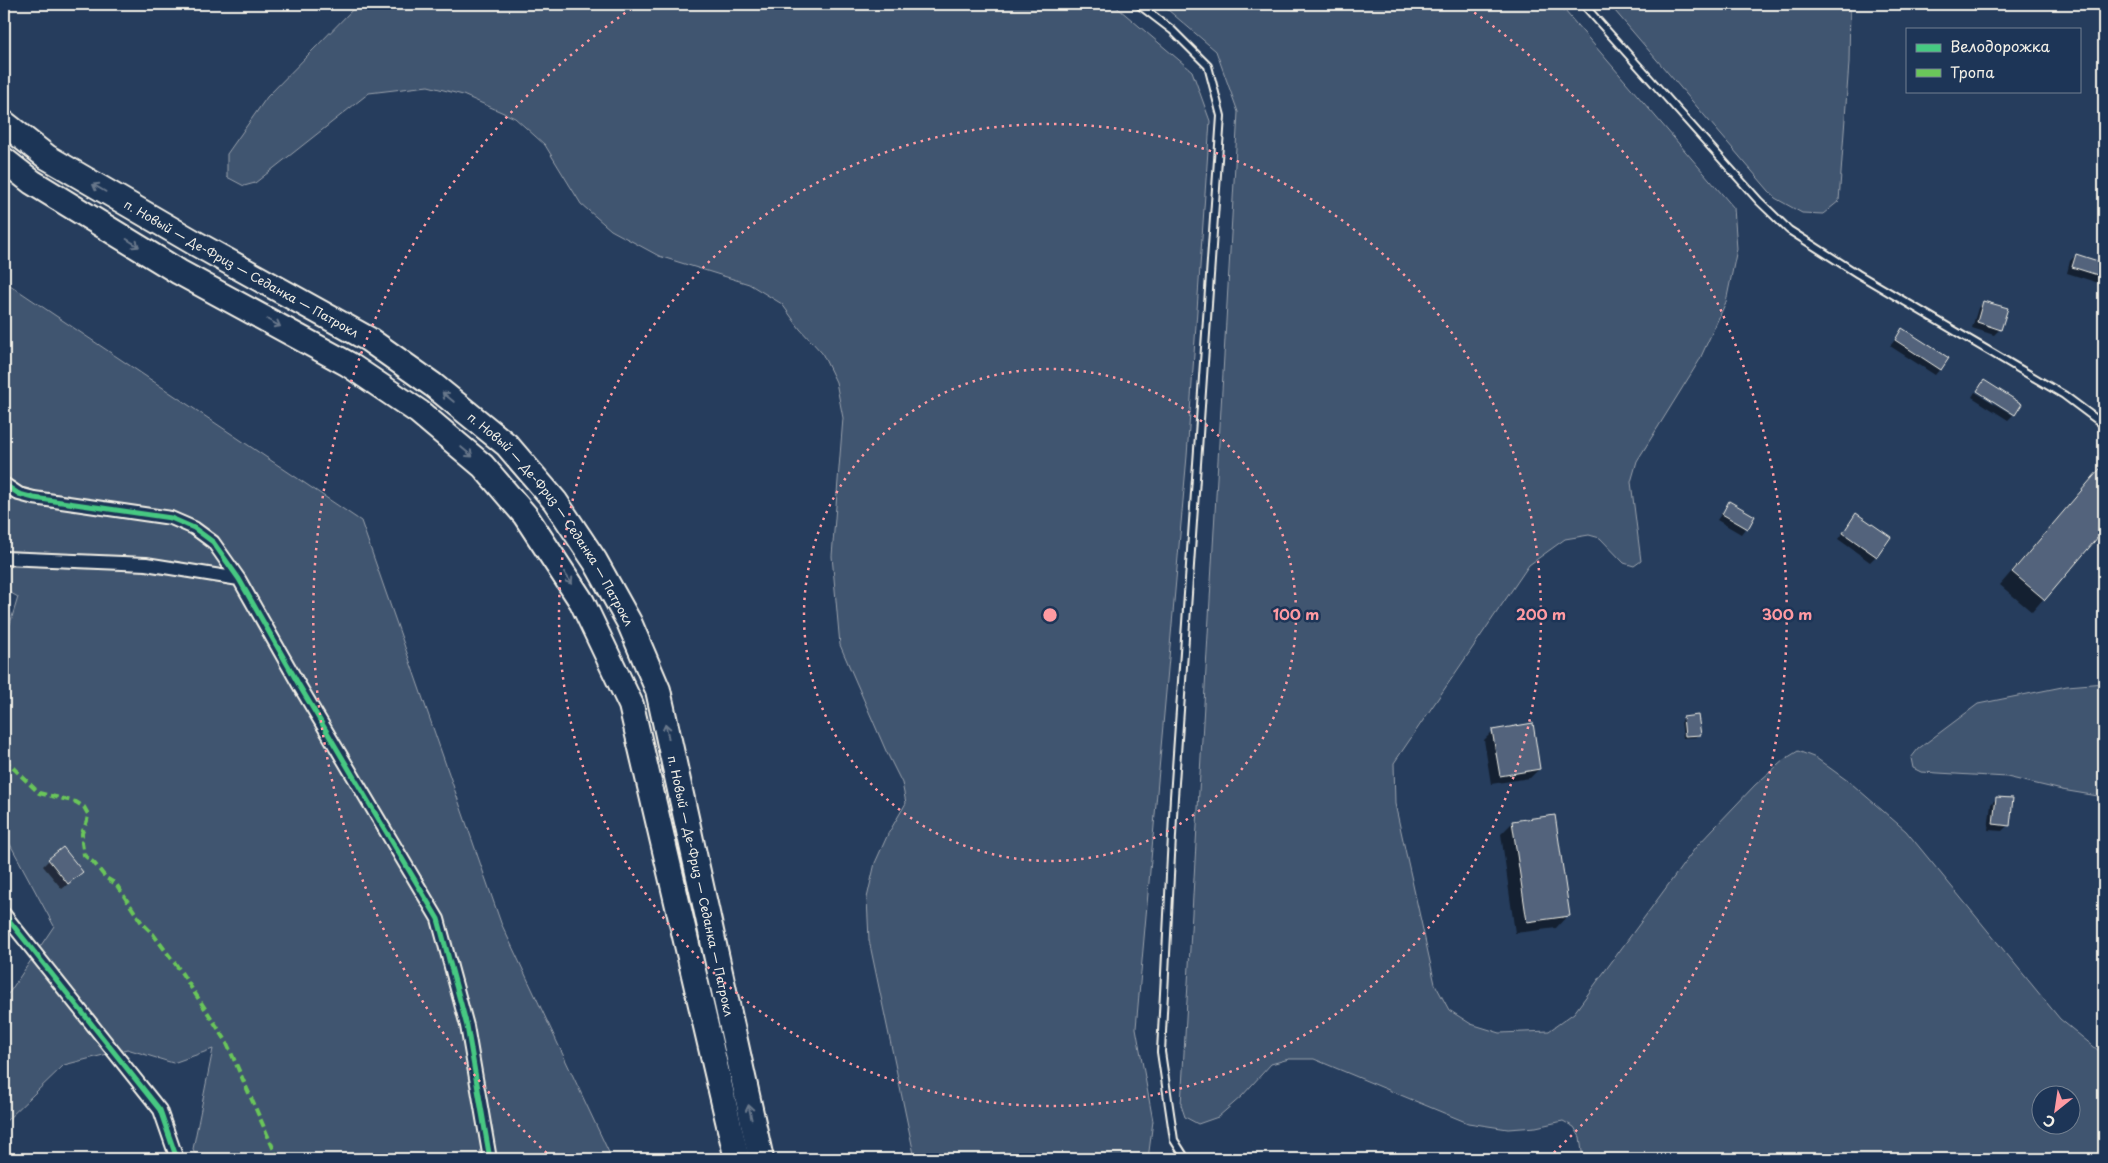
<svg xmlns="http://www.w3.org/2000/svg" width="2108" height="1163" viewBox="0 0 2108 1163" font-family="'Playpen Sans',sans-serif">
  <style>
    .green { fill: #40546f; stroke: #9aa2ac; fill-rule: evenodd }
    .shadow { fill: #0007 }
    .building { fill: #52647b; stroke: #f4f1e8 }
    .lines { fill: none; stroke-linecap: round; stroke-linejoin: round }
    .lane-casing { stroke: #f4f1e8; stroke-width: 10 }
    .street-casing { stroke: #f4f1e8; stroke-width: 16 }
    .highway-casing { stroke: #f4f1e8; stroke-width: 28 }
    .lane { stroke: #1d3557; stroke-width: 6 }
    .street { stroke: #1d3557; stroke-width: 12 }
    .highway { stroke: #1d3557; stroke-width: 24 }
    .quiet { stroke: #6ac65a; stroke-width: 4; stroke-dasharray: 8 4; stroke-linecap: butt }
    .cycleway-casing { stroke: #1d3557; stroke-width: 8 }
    .cycleway { stroke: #46c982; stroke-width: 5 }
    .oneway { stroke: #68778a }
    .ring { fill: none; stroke: #ff9aa2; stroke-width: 2.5; stroke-dasharray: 2.5 5 }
    .labels { text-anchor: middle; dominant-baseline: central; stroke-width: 5; stroke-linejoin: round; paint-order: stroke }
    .street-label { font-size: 12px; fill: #f4f1e8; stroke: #1d3557 }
    .centre { fill: #ff9aa2; stroke: #1d3557; stroke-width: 2.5 }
    .ring-label { font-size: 15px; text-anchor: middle; font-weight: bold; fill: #ff9aa2; stroke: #1d3557; stroke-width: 5; stroke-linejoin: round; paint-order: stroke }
  </style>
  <rect width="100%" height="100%" fill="#263d5d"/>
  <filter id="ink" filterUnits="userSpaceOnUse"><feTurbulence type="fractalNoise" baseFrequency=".02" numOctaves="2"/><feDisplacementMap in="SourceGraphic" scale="10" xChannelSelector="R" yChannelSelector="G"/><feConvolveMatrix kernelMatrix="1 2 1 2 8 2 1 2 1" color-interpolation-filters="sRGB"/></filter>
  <g filter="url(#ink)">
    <path class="green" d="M358,4H1113L1192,71L1210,121L1187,456L1136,1028L1153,1121L1148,1159H915L869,940L867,898L875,863L888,834L906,803L902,783L886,751L840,645L832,556L843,418L836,382L822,353L800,329L782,304L749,284L659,256L611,230L581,204L545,145L515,118L463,95L428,86L369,93L255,183L244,186L227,177V154L267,97Z
      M1161,4H1559L1734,208L1737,249L1726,302L1699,361L1637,461L1631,482L1641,561L1634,566L1624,563L1600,538L1589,535L1565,539L1529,565L1394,763L1395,804L1435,984L1449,1010L1471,1024L1500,1033L1549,1031L1574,1013L1696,847L1755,785L1785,759L1798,751L1816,758L1852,784L1906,831L2060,1019L2104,1055V1159H1588L1582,1152L1580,1137L1574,1127L1563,1121L1536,1127L1508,1129L1468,1123L1314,1059H1289L1271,1064L1242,1096L1218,1117L1198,1124L1185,1117L1181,1105L1238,112L1216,51ZM2040,1096H2070V1126H2040Z
      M1609,4H1850L1849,63L1839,201L1823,214L1802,213L1775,198Z
      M4,281L361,521L501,923L612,1159H198L193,1149L213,1049L173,1063L127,1049L64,1065L4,1123V995L9,993L54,926L4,833V644L18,597L4,589Z
      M2104,683V797L2062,790L2007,777L1921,772L1913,768L1911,758L1918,749L1978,704L2067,686Z"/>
    <path class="shadow" d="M2076,255L2104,264V282L2102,284L2067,273L2070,261Z
      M1984,302L2000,329L1994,335L1972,328L1978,308Z
      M1903,330L1940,369L1935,375L1890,346Z
      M1975,392L2013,415L2008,420L1972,397Z
      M2104,464V528L2032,612L2000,585Z
      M1729,503L1754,517L1741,534L1717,520Z
      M1856,515L1876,556L1870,562L1838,539Z
      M1684,718L1699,734L1697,737L1683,738L1681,720Z
      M1493,731L1539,769L1530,778L1491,784L1484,740Z
      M1997,798L2008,825L2002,831L1988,830L1991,804Z
      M1513,822L1568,915L1556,928L1515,933L1501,834Z
      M49,860L75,878L62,889L43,866Z"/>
    <path class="building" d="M2076,254L2104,263V277L2072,267Z
      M1983,301L2008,308L2001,330L1977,322Z
      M1902,328L1949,358L1941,370L1895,340Z
      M1984,380L2022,404L2015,415L1977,391Z
      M2104,464V530L2045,600L2012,572Z
      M1729,501L1755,516L1748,529L1722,514Z
      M1856,513L1891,537L1877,557L1843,533Z
      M1698,715L1701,735L1685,736L1683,717Z
      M1533,723L1540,769L1500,776L1492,730Z
      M1996,797L2013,798L2010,826L1993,824Z
      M1555,815L1570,916L1527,922L1512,821Z
      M63,847L83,872L68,884L48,859Z"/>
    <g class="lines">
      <g class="lane-casing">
        <path id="lane" d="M1138,4L1172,30L1208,66L1221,116L1174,797L1161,1052L1174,1140L1186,1159
          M1583,4L1759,201L1789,230L1858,274L2064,395L2104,425"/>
      </g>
      <g class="street-casing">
        <path id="street" d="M4,484L19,494L34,498L171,518L194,528L213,542L239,579L299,685L438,919L467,1026L490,1159
          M4,558L146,564L239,579
          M4,914L160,1110L177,1159"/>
      </g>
      <g class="highway-casing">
        <g id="highway">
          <path id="s1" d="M4,123L47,157L195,243L368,339L433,385L507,445L555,501L595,561L629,622L658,690L761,1159"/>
          <path d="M4,160L32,182L179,272L348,364L419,412L483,466L525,515L582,602L631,705L737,1159"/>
        </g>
      </g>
      <use href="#lane" class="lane"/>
      <use href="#street" class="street"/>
      <use href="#highway" class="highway"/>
      <path class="quiet" d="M4,759L39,793L76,802L84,807L88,814L87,821L82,833V843L84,855L94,863L106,878L116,884L142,923L153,934L177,966L225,1039L278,1159"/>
      <g class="cycleway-casing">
        <path id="cycleway" d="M4,484L19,494L34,498L171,518L194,528L213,542L239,579L299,685L438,919L467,1026L490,1159
          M4,914L160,1110L177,1159"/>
      </g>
      <use href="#cycleway" class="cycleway"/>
    </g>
    <defs><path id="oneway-shaft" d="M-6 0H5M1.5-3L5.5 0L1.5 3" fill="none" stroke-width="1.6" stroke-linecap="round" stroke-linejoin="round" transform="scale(1.25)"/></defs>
    <g class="oneway">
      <use href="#oneway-shaft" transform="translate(99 188) rotate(-150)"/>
      <use href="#oneway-shaft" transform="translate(133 243) rotate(32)"/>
      <use href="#oneway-shaft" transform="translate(274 323) rotate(29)"/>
      <use href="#oneway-shaft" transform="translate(448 397) rotate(-140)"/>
      <use href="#oneway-shaft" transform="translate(467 452) rotate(40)"/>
      <use href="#oneway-shaft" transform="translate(568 578) rotate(57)"/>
      <use href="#oneway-shaft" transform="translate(667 731) rotate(-102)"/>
      <use href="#oneway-shaft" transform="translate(750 1112) rotate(-102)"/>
    </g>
  </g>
  <g class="ring">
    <circle cx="1050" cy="615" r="246"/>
    <circle cx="1050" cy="615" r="491"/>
    <path d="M552 1158A737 737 0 0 1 638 4M1462 4A737 737 0 0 1 1548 1158"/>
  </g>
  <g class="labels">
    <g class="street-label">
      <text stroke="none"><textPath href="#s1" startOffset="279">п. Новый — Де-Фриз — Седанка — Патрокл</textPath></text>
      <text stroke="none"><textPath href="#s1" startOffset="684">п. Новый — Де-Фриз — Седанка — Патрокл</textPath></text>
      <text stroke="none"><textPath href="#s1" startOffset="1089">п. Новый — Де-Фриз — Седанка — Патрокл</textPath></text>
    </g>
  </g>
  <circle cx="1050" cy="615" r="8" class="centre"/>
  <g class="ring-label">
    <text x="1296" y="620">100 m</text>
    <text x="1541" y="620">200 m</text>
    <text x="1787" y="620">300 m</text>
  </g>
  <rect width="2108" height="1163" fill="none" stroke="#1d3557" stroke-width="20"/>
  <rect x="10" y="10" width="2088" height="1143" fill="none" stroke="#f4f1e8" stroke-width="2" filter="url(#ink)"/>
  <rect x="1906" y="28" width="175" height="65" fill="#1d3557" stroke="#738091"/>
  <rect x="1916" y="44" width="25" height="8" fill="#46c982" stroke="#738091"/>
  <text x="1950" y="52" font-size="15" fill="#f4f1e8">Велодорожка</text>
  <rect x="1916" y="69" width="25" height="8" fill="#6ac65a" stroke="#738091"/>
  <text x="1950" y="78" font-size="15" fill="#f4f1e8">Тропа</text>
  <g transform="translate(2056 1110) rotate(210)"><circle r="24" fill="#1d3557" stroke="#738091"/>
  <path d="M0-4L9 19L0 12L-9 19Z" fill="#ff9aa2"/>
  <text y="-8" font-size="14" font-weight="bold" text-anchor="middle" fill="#f4f1e8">С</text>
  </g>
</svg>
